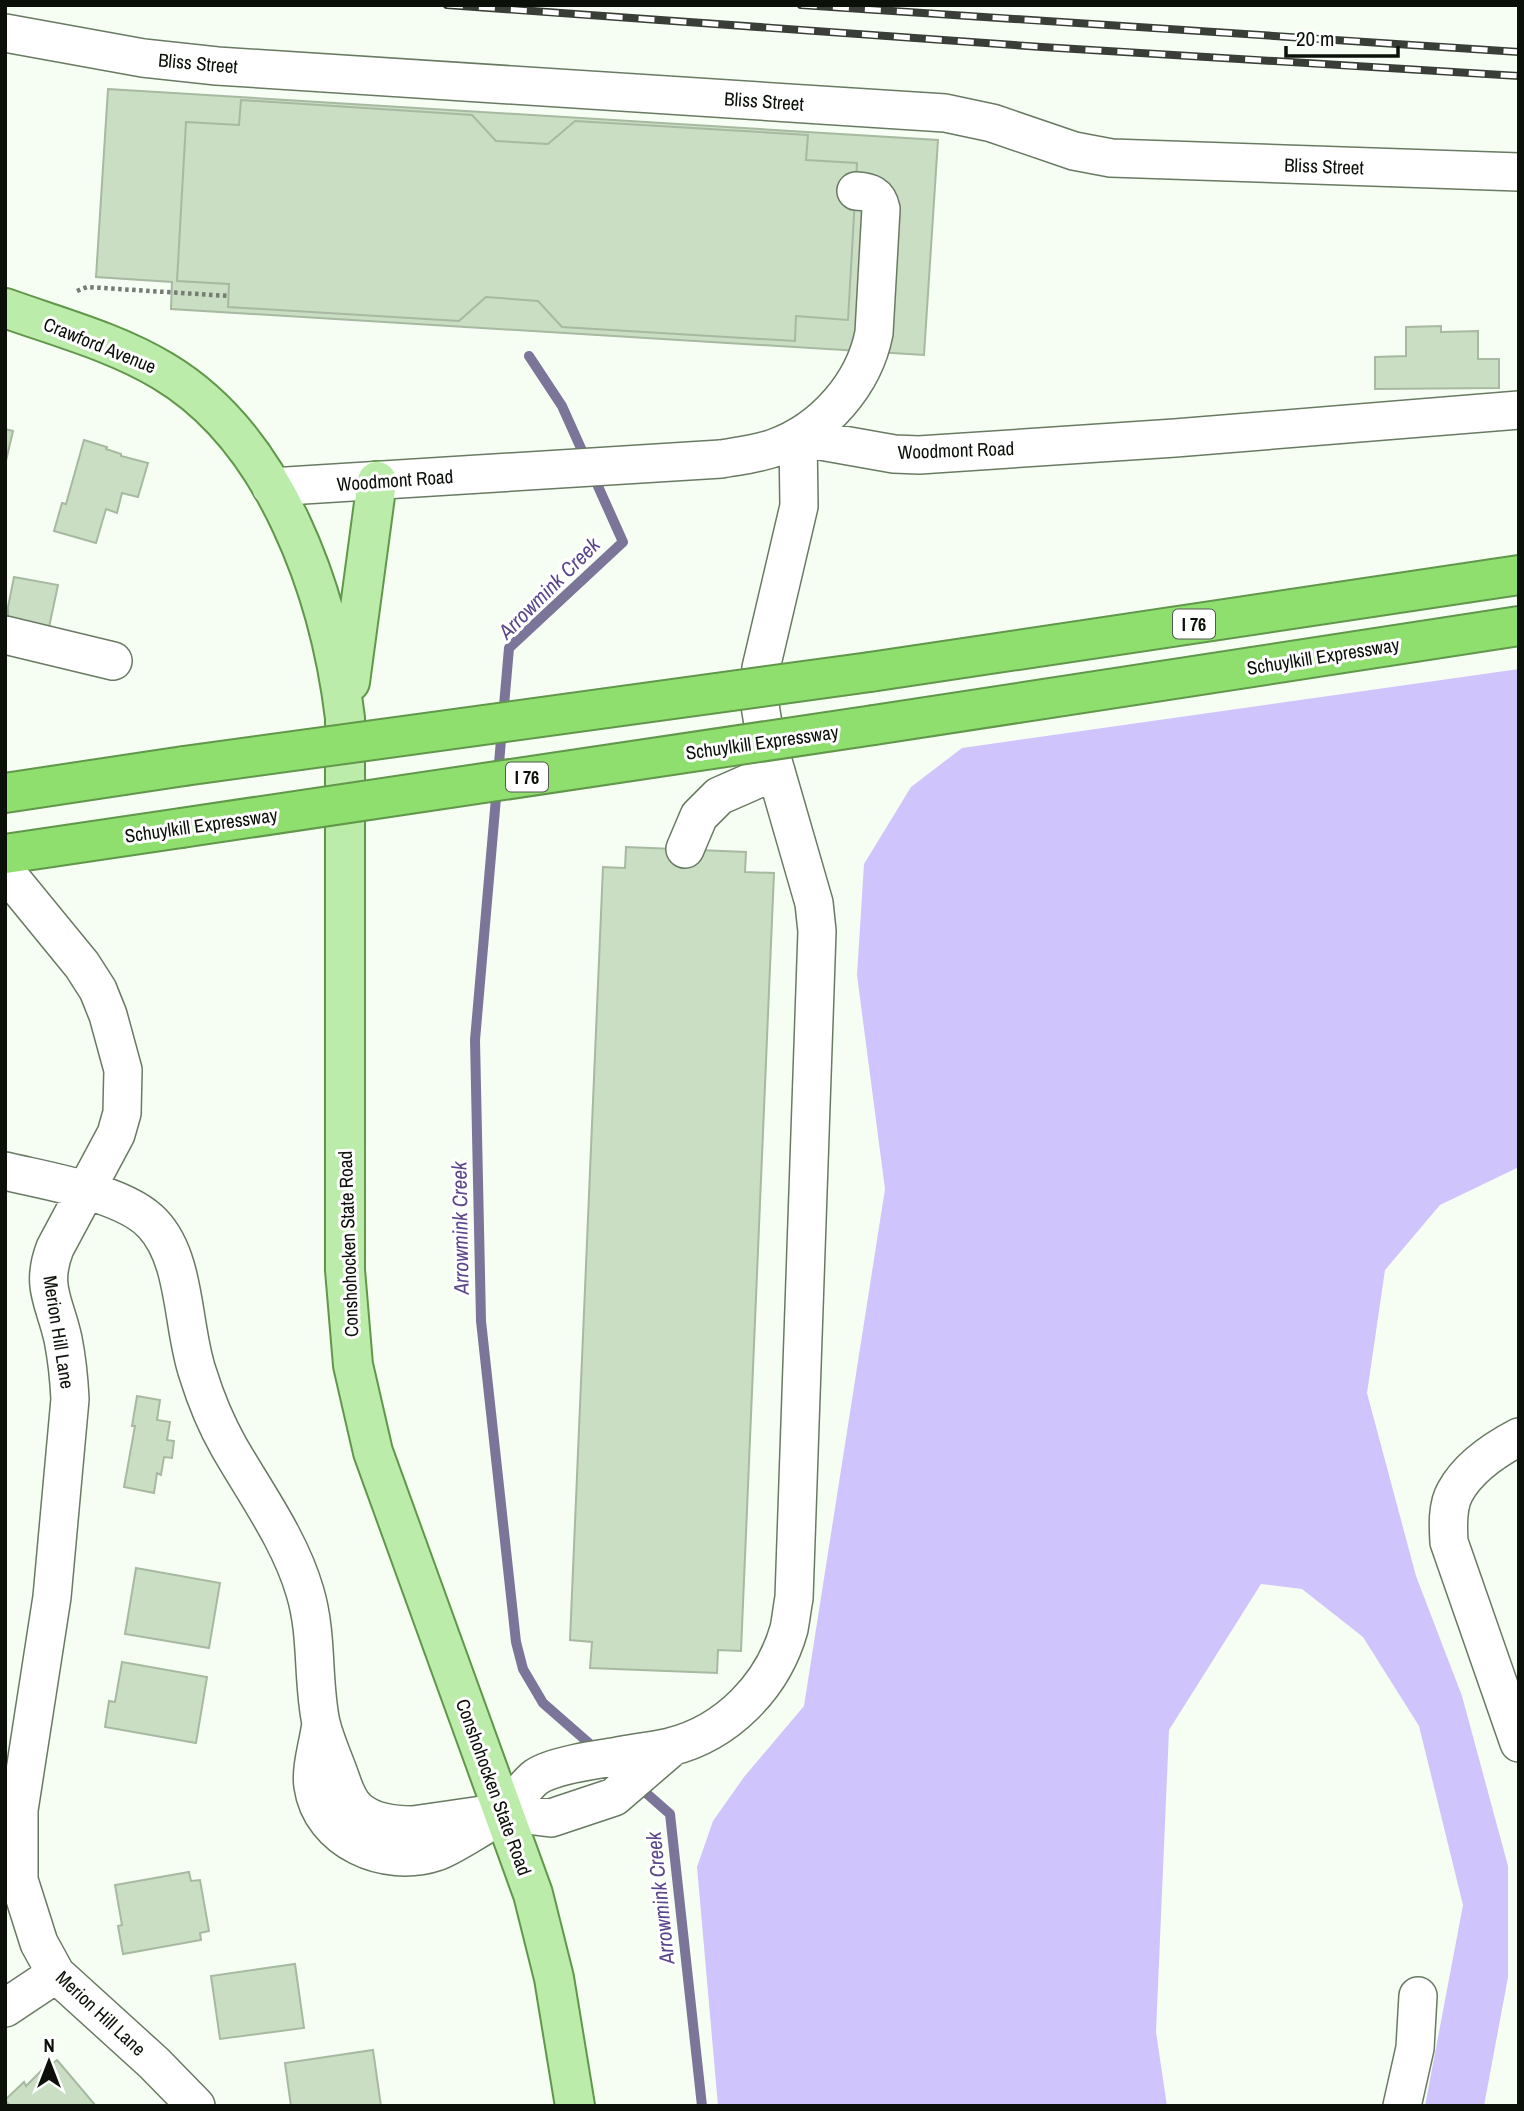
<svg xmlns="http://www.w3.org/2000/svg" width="1524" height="2111" viewBox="0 0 1524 2111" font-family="'Archivo Narrow',sans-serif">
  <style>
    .green { fill: #cfc4fc }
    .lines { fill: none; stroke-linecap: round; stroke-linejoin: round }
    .stream { stroke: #7c759a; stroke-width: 10 }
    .building { fill: #cadec4; stroke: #a7b9a0; stroke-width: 2 }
    .minor-casing { stroke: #697a62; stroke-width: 40 }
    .major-casing { stroke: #61974b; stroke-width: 42 }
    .highway-casing { stroke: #61974b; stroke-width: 42 }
    .path { stroke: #757c72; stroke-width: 4.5; stroke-dasharray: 3.5 3.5; stroke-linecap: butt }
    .minor { stroke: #fff; stroke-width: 37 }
    .major { stroke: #bceca9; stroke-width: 38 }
    .highway { stroke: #8fdf6f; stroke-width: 38 }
    .rail-casing { stroke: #393f36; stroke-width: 8 }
    .rail { stroke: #fff; stroke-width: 5; stroke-dasharray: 16; stroke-linecap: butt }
    .highway-bridge-casing { stroke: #61974b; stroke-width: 42; stroke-linecap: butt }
    .highway-bridge { stroke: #8fdf6f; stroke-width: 38 }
    .labels { text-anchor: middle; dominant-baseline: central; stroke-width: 6; stroke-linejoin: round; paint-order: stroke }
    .shield { fill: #fff; stroke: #545852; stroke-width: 2 }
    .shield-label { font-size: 18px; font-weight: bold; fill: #0b1108 }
    .street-label { font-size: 19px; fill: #0b1108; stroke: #fff }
    .water-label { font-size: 21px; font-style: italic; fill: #59468c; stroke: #fff }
  </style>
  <rect width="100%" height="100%" fill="#f6fef3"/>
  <path class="green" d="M1519,669V1167L1440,1205L1385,1270L1367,1393L1416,1576L1462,1696L1508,1866V1977L1484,2106H1425L1463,1905L1419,1726L1363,1637L1302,1589L1261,1584L1169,1730L1156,2032L1167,2106H718L697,1867L713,1821L744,1777L804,1706L885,1189L857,975L864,864L911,787L962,748Z"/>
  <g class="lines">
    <path class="stream" d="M529,356L562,406L623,542L509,648L475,1040L481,1321L516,1642L523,1669L543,1703L599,1752
      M637,1785L670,1814L702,2106"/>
  </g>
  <path class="building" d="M108,89L938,140L924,355L171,309L172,282L96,277Z
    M241,100L472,115L496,141L548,144L575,121L808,135L806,160L857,163L848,320L796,316L795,341L562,327L538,301L486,297L459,321L228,307L229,284L177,281L186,122L239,125Z
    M1441,326V332L1478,331V359H1499V388L1375,389V357L1406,356V327Z
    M5,429L13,431L5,465Z
    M84,440L107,447L106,449L121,454V456L148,463L138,497L122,493L117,513L106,509L96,543L54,531L62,503L66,504Z
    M14,577L58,585L48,632L8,627V607Z
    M626,847L746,852L745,872L774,873L741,1651L718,1650L717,1673L590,1668L592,1642L570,1640L603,867L625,868Z
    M137,1396L160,1400L157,1420L170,1422L167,1440L174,1441L172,1458L164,1457L161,1475L157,1473L154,1493L124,1487L135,1426H132Z
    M136,1568L220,1583L209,1648L125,1634Z
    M122,1662L207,1677L196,1743L105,1727L109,1701L115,1702Z
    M189,1872L191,1881L200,1880L209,1931L200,1933L201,1940L123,1954L118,1926L122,1925L115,1885Z
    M295,1964L304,2028L220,2039L211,1976Z
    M373,2050L381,2106H291L285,2063Z
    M57,2060L96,2106H10L5,2100L24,2082L26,2086L48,2064L49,2066Z"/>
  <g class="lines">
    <g class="minor-casing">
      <path id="minor" d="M5,33L143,58L217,66L945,113L992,123L1074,151L1111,158L1519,172
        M798,437L894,454L919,455L1175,438L1519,410
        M271,487L721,459C738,456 757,454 774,448C824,430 864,384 874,333L881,209C878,194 870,192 856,191
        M5,635L113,661
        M685,849L699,816L719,796L776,771
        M5,871L82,965L98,990L108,1015L123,1070L122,1113L116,1134L55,1248C40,1287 55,1302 63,1339C67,1359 69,1379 70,1399L52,1597L19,1810V1880L39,1943L56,1974L154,2063L196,2106
        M5,1171C46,1181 125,1193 153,1224C187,1260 182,1329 198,1374C206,1400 216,1424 229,1447C256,1494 290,1540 305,1592C318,1635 312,1681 321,1723C325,1740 333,1757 339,1774C344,1787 347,1801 358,1810C373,1823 394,1825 413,1825L503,1812L551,1818L614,1797L672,1747
        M1519,1437C1496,1449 1468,1468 1455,1492C1447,1506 1448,1526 1449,1542L1519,1743
        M321,1723C319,1741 310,1769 313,1786C321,1841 385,1869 436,1852C447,1849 494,1820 504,1812C516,1802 524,1786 536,1777C552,1766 593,1760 613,1757C632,1753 651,1751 670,1747C727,1733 773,1686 789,1629C791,1619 792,1608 794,1598L817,931L814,903L764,730L759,699L761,668L799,506L798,437
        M5,2008L56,1974
        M1402,2106L1415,2048L1418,1996"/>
    </g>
    <g class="major-casing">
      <path id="major" d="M5,308C58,327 115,342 163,371C277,439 330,594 345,718V1270L353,1365L373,1452L533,1894L554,1978L575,2106
        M350,682L377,481"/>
    </g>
    <g class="highway-casing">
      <path id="highway" d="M870,672L1519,575
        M874,725L1519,626
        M5,793L184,766
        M5,854L181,828"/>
    </g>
    <path class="path" d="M77,291L87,287L229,296"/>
    <use href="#minor" class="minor"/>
    <use href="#major" class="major"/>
    <use href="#highway" class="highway"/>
    <g class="rail-casing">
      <path id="rail" d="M447,5L1042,47L1519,76
        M801,5L1519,52"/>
    </g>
    <use href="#rail" class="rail"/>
    <g class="highway-bridge-casing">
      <path id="highway-bridge" d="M184,766L870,672
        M181,828L874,725"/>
    </g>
    <use href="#highway-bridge" class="highway-bridge"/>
  </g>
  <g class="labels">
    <g class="shield">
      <rect x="1173" y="609.5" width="42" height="29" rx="5"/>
      <rect x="506" y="762.5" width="42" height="29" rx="5"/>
    </g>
    <g class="shield-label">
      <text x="1194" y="624">I 76</text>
      <text x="527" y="777">I 76</text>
    </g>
    <g class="street-label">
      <text transform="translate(198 63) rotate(5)">Bliss Street</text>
      <text transform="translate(764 101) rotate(4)">Bliss Street</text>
      <text transform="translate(1324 166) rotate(2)">Bliss Street</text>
      <text transform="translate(100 345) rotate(22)">Crawford Avenue</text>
      <text transform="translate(956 450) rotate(-2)">Woodmont Road</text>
      <text transform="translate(395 480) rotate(-4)">Woodmont Road</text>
      <text transform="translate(1323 656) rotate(-9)">Schuylkill Expressway</text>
      <text transform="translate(762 742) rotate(-8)">Schuylkill Expressway</text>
      <text transform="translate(201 825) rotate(-8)">Schuylkill Expressway</text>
      <text transform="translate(348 1244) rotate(-92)">Conshohocken State Road</text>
      <text transform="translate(59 1332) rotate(81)">Merion Hill Lane</text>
      <text transform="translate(494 1787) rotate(70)">Conshohocken State Road</text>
      <text transform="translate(101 2013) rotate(43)">Merion Hill Lane</text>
    </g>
    <g class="water-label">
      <text transform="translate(549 588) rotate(-45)">Arrowmink Creek</text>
      <text transform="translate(460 1228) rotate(-91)">Arrowmink Creek</text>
      <text transform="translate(660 1898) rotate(-96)">Arrowmink Creek</text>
    </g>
  </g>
  <rect width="1524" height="2111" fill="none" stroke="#0b1108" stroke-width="14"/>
  <g transform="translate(49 2062)" stroke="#ffffff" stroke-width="5" paint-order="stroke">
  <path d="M0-5L12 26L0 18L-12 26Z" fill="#0b1108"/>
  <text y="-10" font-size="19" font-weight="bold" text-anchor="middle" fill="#0b1108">N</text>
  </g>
  <path d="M1286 46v10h112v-10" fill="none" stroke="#0b1108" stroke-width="3.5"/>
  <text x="1296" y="46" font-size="21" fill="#0b1108" stroke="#ffffff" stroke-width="5" paint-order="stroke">20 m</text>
</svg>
